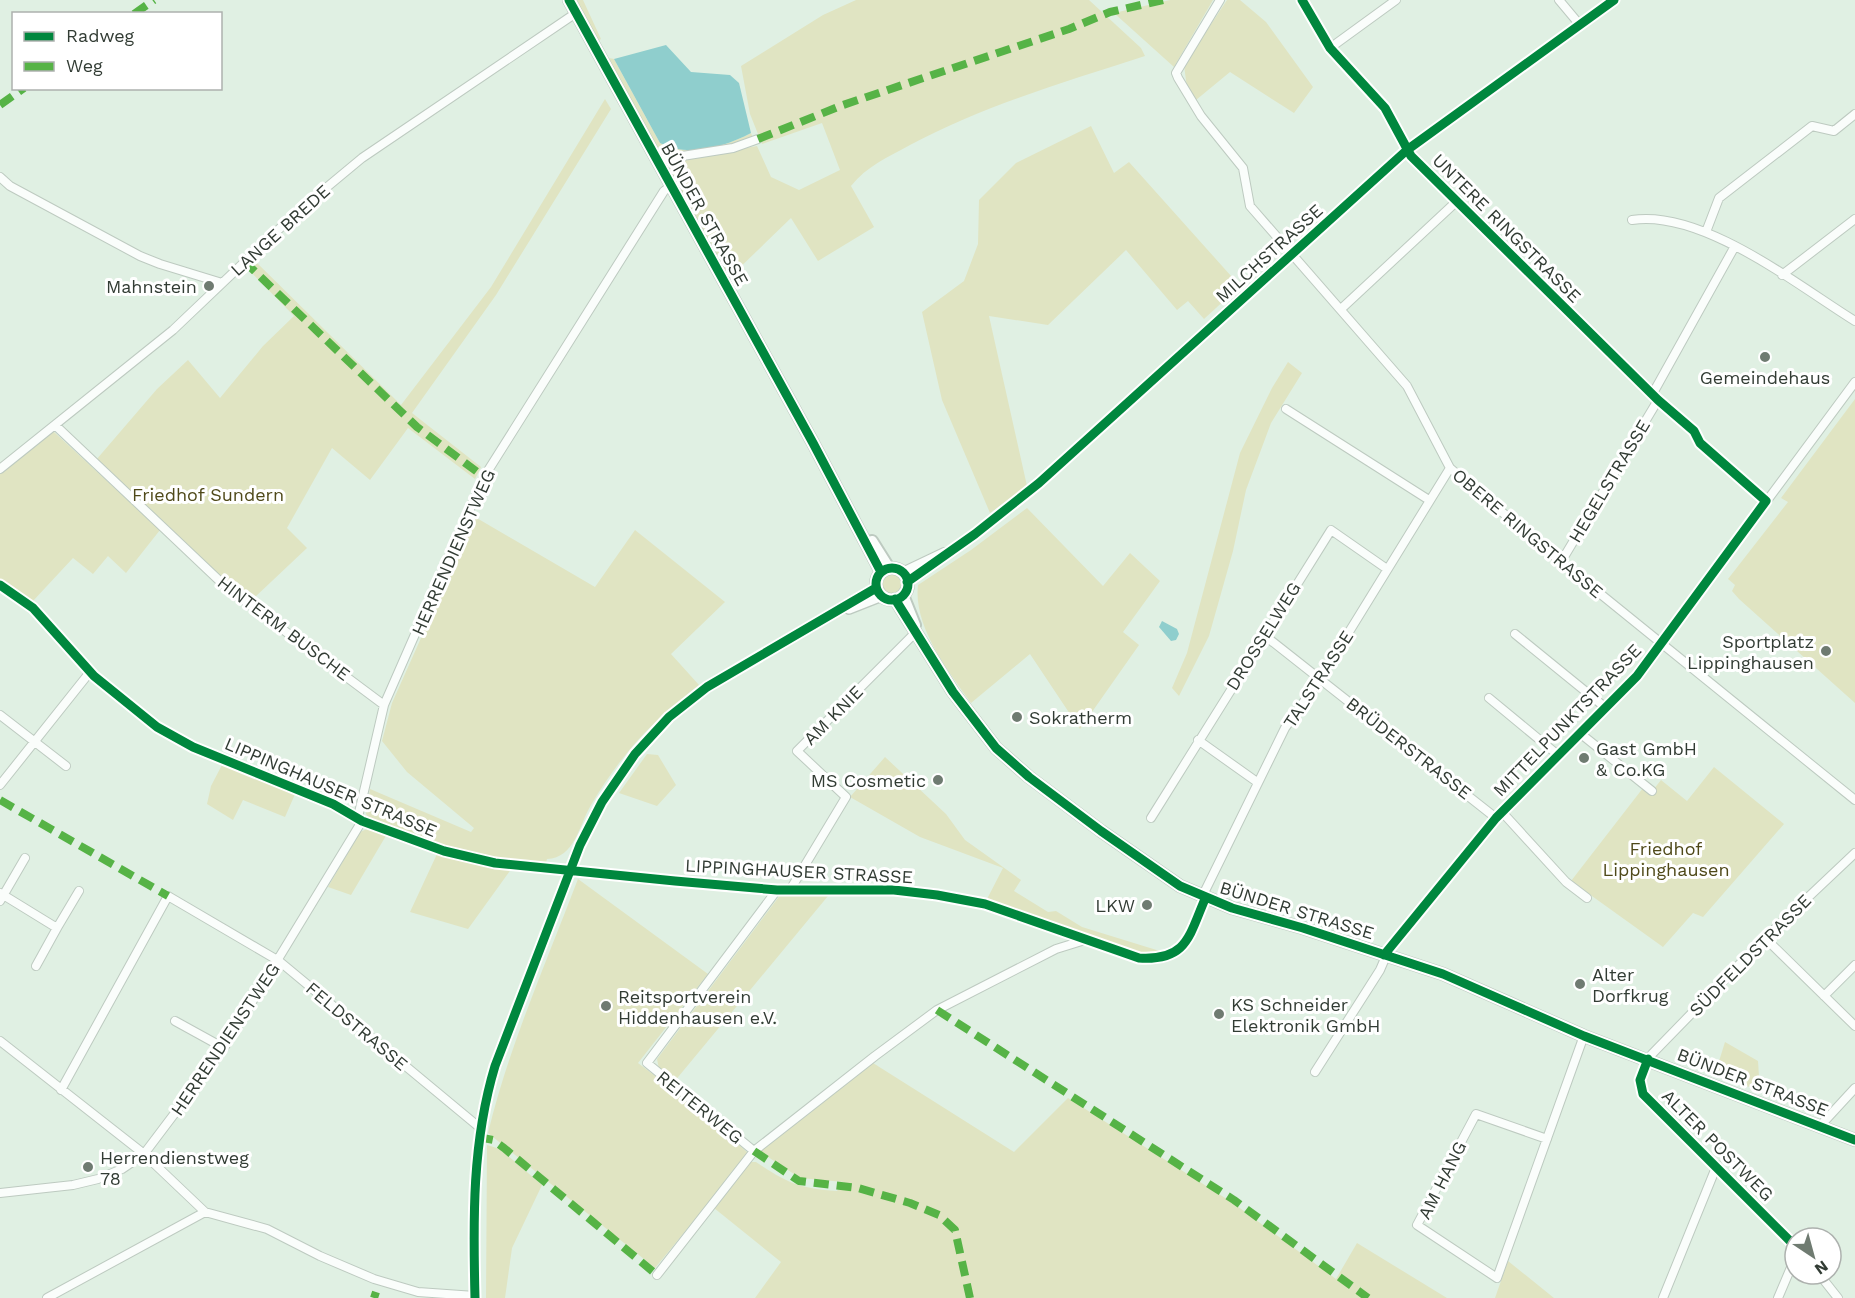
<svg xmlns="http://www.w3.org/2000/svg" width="1855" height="1298" viewBox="0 0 1855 1298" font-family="'Work Sans',sans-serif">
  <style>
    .green { fill: #e0e4c2 }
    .water { fill: #8fcecd }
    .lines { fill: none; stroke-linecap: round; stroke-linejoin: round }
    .minor-casing { stroke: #bdcac0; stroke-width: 10 }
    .tertiary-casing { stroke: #bdcac0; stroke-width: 12 }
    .secondary-casing { stroke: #bdcac0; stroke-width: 14 }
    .minor { stroke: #fafdfb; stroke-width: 8 }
    .tertiary { stroke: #fafdfb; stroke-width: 9 }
    .secondary { stroke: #fafdfb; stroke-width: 10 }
    .quiet { stroke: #56b346; stroke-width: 8; stroke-dasharray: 15 8; stroke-linecap: butt }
    .cycleway-casing { stroke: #fff; stroke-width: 13 }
    .cycleway { stroke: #00873e; stroke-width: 9 }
    .poi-dot { fill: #6f7b71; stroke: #fff; stroke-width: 2 }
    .labels { text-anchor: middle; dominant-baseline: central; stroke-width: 6; stroke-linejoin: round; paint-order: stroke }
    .street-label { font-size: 18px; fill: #323c34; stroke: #fff }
    .poi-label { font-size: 18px; fill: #323c34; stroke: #fff; text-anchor: start }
    .park-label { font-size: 18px; fill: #4f4919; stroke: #fff }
  </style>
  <rect width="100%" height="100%" fill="#e0f0e3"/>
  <path class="green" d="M576,0H583L601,39L596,42Z
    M856,0H1089L1141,48L1145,56C1065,82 985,105 910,145C888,157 867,166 851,186L874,227L818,261L791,218L728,279L665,163L757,146L771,177L799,190L840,170L822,123L762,144L750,114L741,66L823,15Z
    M1170,0H1213L1174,67L1114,13Z
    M1227,0H1240L1266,22L1313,87L1294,113L1230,72L1196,100L1187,88L1184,65Z
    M609,58L614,59L660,143C689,158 724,147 751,133L753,138L731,146L665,156L659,153L615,74Z
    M605,99L611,109L496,295L412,413L481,467L475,479L408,428L370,480L332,448L287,528L307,548L254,598V605L239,594L96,460L157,389L188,360L220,398L263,346L294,316L245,266L253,259L401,405L491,287Z
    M1091,126L1114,173L1129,162L1240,286L1204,319L1188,301L1177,310L1126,250L1048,325L989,316L1027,486L990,513L942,400L922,312L964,281L978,244L979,200L1016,163Z
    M1288,362L1302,373L1271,423L1246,490L1233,551L1209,636L1179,696L1172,688L1187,653L1240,453L1272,388Z
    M1855,399V703L1739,599L1732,591L1735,585L1728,579L1788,502L1781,498Z
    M53,431L160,530L126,573L108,556L93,574L73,558L33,601L0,580V472Z
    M1027,508L1103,586L1130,553L1160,581L1123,632L1139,645L1080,729L1030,654L971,703C948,671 913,626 918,585L971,550Z
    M475,517L595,587L635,530L725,602L671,654L699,685C651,722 622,753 591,805C579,825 575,858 547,859L546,863C480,860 429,843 369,818L366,814L370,789L471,832L474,828L407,772L382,741L392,703Z
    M881 584a10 10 0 1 1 20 0a10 10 0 1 1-20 0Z
    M647,754L658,755L676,785L657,806L619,793Z
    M885,757L946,814L965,840L1021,880L1014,891L1048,912L1056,911L1082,927L1163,952L1136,954L986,901L1003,868L920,837L850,797Z
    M223,763L296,792L285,817L243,800L233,820L207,804L211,786Z
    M1714,767L1784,824L1703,917L1693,913L1663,947L1571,881L1643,788L1650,794L1661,780L1687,801Z
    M367,829L387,834L351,895L328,887L360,832Z
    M437,854L492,867L512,868L468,929L410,912Z
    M578,879L708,974L638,1063L690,1102L747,1152V1156L655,1268L488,1133C509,1046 546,963 578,879Z
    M781,894L828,896L674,1082L659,1069L657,1059Z
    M1725,1042L1758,1061L1759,1076L1752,1088L1715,1074Z
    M873,1063L1014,1152L1068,1098L1233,1203L1336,1279L1357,1243L1447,1298H755L781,1262L714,1208L750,1162H756C788,1183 798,1188 837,1191L844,1182L800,1178L759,1151Z
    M487,1145L500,1149L542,1185L512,1248L505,1298H486Z
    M1508,1261L1554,1298H1495Z"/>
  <path class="water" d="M666,45L691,72L730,75L739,83L751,133C724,147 689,158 660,143L614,59Z
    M1162,621L1177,629L1179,634L1176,640L1171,641L1159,627Z"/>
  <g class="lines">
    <g class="minor-casing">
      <path id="minor" d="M1220,0L1176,73L1178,78L1201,116L1243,168L1250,206L1407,386L1450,468L1561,562L1855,800
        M1302,0L1330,48L1385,108L1411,156L1658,400L1694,431
        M1559,0L1580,25
        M1330,48L1396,0
        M657,160L733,148L758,139
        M0,177L10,186L140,256L160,264L222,283
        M1632,220C1702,209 1797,285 1855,321
        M1706,232L1719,198L1812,126L1834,131L1855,114
        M1782,275L1855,219
        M1341,309L1456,202
        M1652,395L1735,246
        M1286,409L1429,500
        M55,425L226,587L384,705
        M0,469L173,330L297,212L362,158L576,13
        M1561,562L1658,400
        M902,572L944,552
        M907,582L975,534L1039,483L1407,150L1614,0
        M0,585L33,608L94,676L157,727L193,747L333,804L362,821L444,851L495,863L675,881L777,890H894L937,895L985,904L1139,958C1187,961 1189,936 1205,899
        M1515,634L1606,708
        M1264,635L1496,818
        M1489,698L1558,755
        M0,715L66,766
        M1581,734L1652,791
        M1198,740L1257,782
        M0,785L90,672
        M1502,812L1566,882L1587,898
        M358,817L384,705L484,477L664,191L671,186
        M1151,818L1331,530L1387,569
        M790,890L846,797L797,751L917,631
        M0,893L57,928L79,891
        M1202,897L1285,728L1320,679L1450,468
        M0,901L25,858
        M1765,938L1855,1026
        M1384,955L1496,818L1637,676L1855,382
        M36,966L57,928
        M1824,996L1855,965
        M175,1021L224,1048
        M0,1041L144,1154L205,1212L267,1229L320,1256L374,1279L418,1292L475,1296
        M1315,1072L1380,970L1386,956
        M61,1090L168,896L279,961L479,1127
        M1820,1126L1855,1088
        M1547,1139L1476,1114L1417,1225L1497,1278L1582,1041L1584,1036
        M754,1151L647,1063L777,890
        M0,1193L73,1185L98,1179L122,1169L144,1154L224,1048L362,821
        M1795,1246L1643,1094C1638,1079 1643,1066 1652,1054L1765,938L1855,853
        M1819,1274L1838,1298
        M657,1275L754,1151L875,1056L937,1010L1056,949L1085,940
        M47,1298L205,1212
        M1663,1298L1717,1165
        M1778,1298L1795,1258"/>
    </g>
    <g class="tertiary-casing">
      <path id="tertiary" d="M849,609L882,596
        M475,1298C473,1219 472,1142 495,1066L580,845L602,802L635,754L669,717L707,687L876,588"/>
    </g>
    <g class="secondary-casing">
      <path id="secondary" d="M569,0L813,443L881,572
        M872,541L889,568
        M876 584a16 16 0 1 1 32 0a16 16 0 1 1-32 0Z
        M903,595L915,625
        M895,599L953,692L996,748L1029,777L1101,831L1180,886L1232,908L1303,928L1443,974L1584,1036L1855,1140"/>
    </g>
    <use href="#minor" class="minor"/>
    <use href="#tertiary" class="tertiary"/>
    <use href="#secondary" class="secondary"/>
    <path class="quiet" d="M134,14L154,0
      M0,105L24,88
      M758,139L843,105L1069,29L1110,12L1163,0
      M244,261L417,427L484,477
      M0,800L168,896
      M937,1010L1234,1200L1368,1298
      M478,1137L493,1140L504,1148L657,1275
      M754,1151L799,1181L858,1188L910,1203L939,1215L955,1230L970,1298
      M374,1298L376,1292"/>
    <g class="cycleway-casing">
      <path id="cycleway" d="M569,0L813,443L881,572
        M1302,0L1330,48L1385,108L1411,156L1658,400L1694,431L1700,443L1766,501L1637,676L1496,818L1384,955
        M876 584a16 16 0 1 1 32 0a16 16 0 1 1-32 0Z
        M907,582L975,534L1039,483L1407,150L1614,0
        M0,585L33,608L94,676L157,727L193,747L333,804L362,821L444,851L495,863L675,881L777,890H894L937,895L985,904L1139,958C1187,961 1189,936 1205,899
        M895,599L953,692L996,748L1029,777L1101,831L1180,886L1232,908L1303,928L1443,974L1584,1036L1855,1140
        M1648,1059L1640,1080L1643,1094L1795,1246
        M475,1298C473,1219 472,1142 495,1066L580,845L602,802L635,754L669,717L707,687L876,588"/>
    </g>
    <use href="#cycleway" class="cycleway"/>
  </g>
  <g class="poi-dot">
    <circle cx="209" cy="286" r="6"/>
    <circle cx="1765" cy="357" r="6"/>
    <circle cx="1826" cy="651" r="6"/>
    <circle cx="1017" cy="717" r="6"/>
    <circle cx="1584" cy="758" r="6"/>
    <circle cx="938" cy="780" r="6"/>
    <circle cx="1147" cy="905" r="6"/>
    <circle cx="1580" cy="984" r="6"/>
    <circle cx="606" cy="1006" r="6"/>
    <circle cx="1219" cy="1014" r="6"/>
    <circle cx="88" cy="1167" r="6"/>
  </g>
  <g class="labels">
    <g class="street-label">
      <text transform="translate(705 214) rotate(61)">BÜNDER STRASSE</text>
      <text transform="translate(1507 228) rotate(45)">UNTERE RINGSTRASSE</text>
      <text transform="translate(280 230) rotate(-42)">LANGE BREDE</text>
      <text transform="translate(1269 253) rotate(-42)">MILCHSTRASSE</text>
      <text transform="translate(1609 481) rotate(-59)">HEGELSTRASSE</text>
      <text transform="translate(1528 533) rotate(40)">OBERE RINGSTRASSE</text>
      <text transform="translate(453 552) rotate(-66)">HERRENDIENSTWEG</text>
      <text transform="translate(284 628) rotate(37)">HINTERM BUSCHE</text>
      <text transform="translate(1263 636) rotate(-58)">DROSSELWEG</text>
      <text transform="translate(1318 679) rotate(-57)">TALSTRASSE</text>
      <text transform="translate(833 715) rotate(-45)">AM KNIE</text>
      <text transform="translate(1567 720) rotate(-46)">MITTELPUNKTSTRASSE</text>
      <text transform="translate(1409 748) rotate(38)">BRÜDERSTRASSE</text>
      <text transform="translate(331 787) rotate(23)">LIPPINGHAUSER STRASSE</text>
      <text transform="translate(799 871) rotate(3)">LIPPINGHAUSER STRASSE</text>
      <text transform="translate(1297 910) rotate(17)">BÜNDER STRASSE</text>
      <text transform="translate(1750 955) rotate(-45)">SÜDFELDSTRASSE</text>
      <text transform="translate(357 1026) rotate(40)">FELDSTRASSE</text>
      <text transform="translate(225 1039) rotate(-56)">HERRENDIENSTWEG</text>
      <text transform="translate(1753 1082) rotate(21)">BÜNDER STRASSE</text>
      <text transform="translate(700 1107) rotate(39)">REITERWEG</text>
      <text transform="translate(1718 1145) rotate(45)">ALTER POSTWEG</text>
      <text transform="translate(1442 1180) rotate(-63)">AM HANG</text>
    </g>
    <g class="poi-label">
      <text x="197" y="286" text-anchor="end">Mahnstein</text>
      <text x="1765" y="377" text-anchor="middle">Gemeindehaus</text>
      <text x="1814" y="641" text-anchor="end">Sportplatz<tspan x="1814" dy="21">Lippinghausen</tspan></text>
      <text x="1029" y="717">Sokratherm</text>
      <text x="1596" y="748">Gast GmbH<tspan x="1596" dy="21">&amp; Co.KG</tspan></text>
      <text x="926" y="780" text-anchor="end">MS Cosmetic</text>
      <text x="1135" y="905" text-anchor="end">LKW</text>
      <text x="1592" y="974">Alter<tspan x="1592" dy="21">Dorfkrug</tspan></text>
      <text x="618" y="996">Reitsportverein<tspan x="618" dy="21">Hiddenhausen e.V.</tspan></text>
      <text x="1231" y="1004">KS Schneider<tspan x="1231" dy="21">Elektronik GmbH</tspan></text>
      <text x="100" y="1157">Herrendienstweg<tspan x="100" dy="21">78</tspan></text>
    </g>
    <g class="park-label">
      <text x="208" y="494">Friedhof Sundern</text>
      <text x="1666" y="848">Friedhof<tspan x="1666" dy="21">Lippinghausen</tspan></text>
    </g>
  </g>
  <rect x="12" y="12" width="210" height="78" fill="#ffffff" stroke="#adb1ae" stroke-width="1.5"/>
  <rect x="24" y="32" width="30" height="9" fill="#00873e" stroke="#adb1ae" stroke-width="1.5"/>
  <text x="66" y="42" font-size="18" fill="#323c34">Radweg</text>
  <rect x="24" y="62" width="30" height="9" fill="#56b346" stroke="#adb1ae" stroke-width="1.5"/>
  <text x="66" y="72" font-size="18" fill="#323c34">Weg</text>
  <g transform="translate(1813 1256) rotate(144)"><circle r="28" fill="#ffffff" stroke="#adb1ae" stroke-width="1.5"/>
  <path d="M0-4.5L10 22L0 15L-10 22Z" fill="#6f7b71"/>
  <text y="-9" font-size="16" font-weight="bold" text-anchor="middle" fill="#323c34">N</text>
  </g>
</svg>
